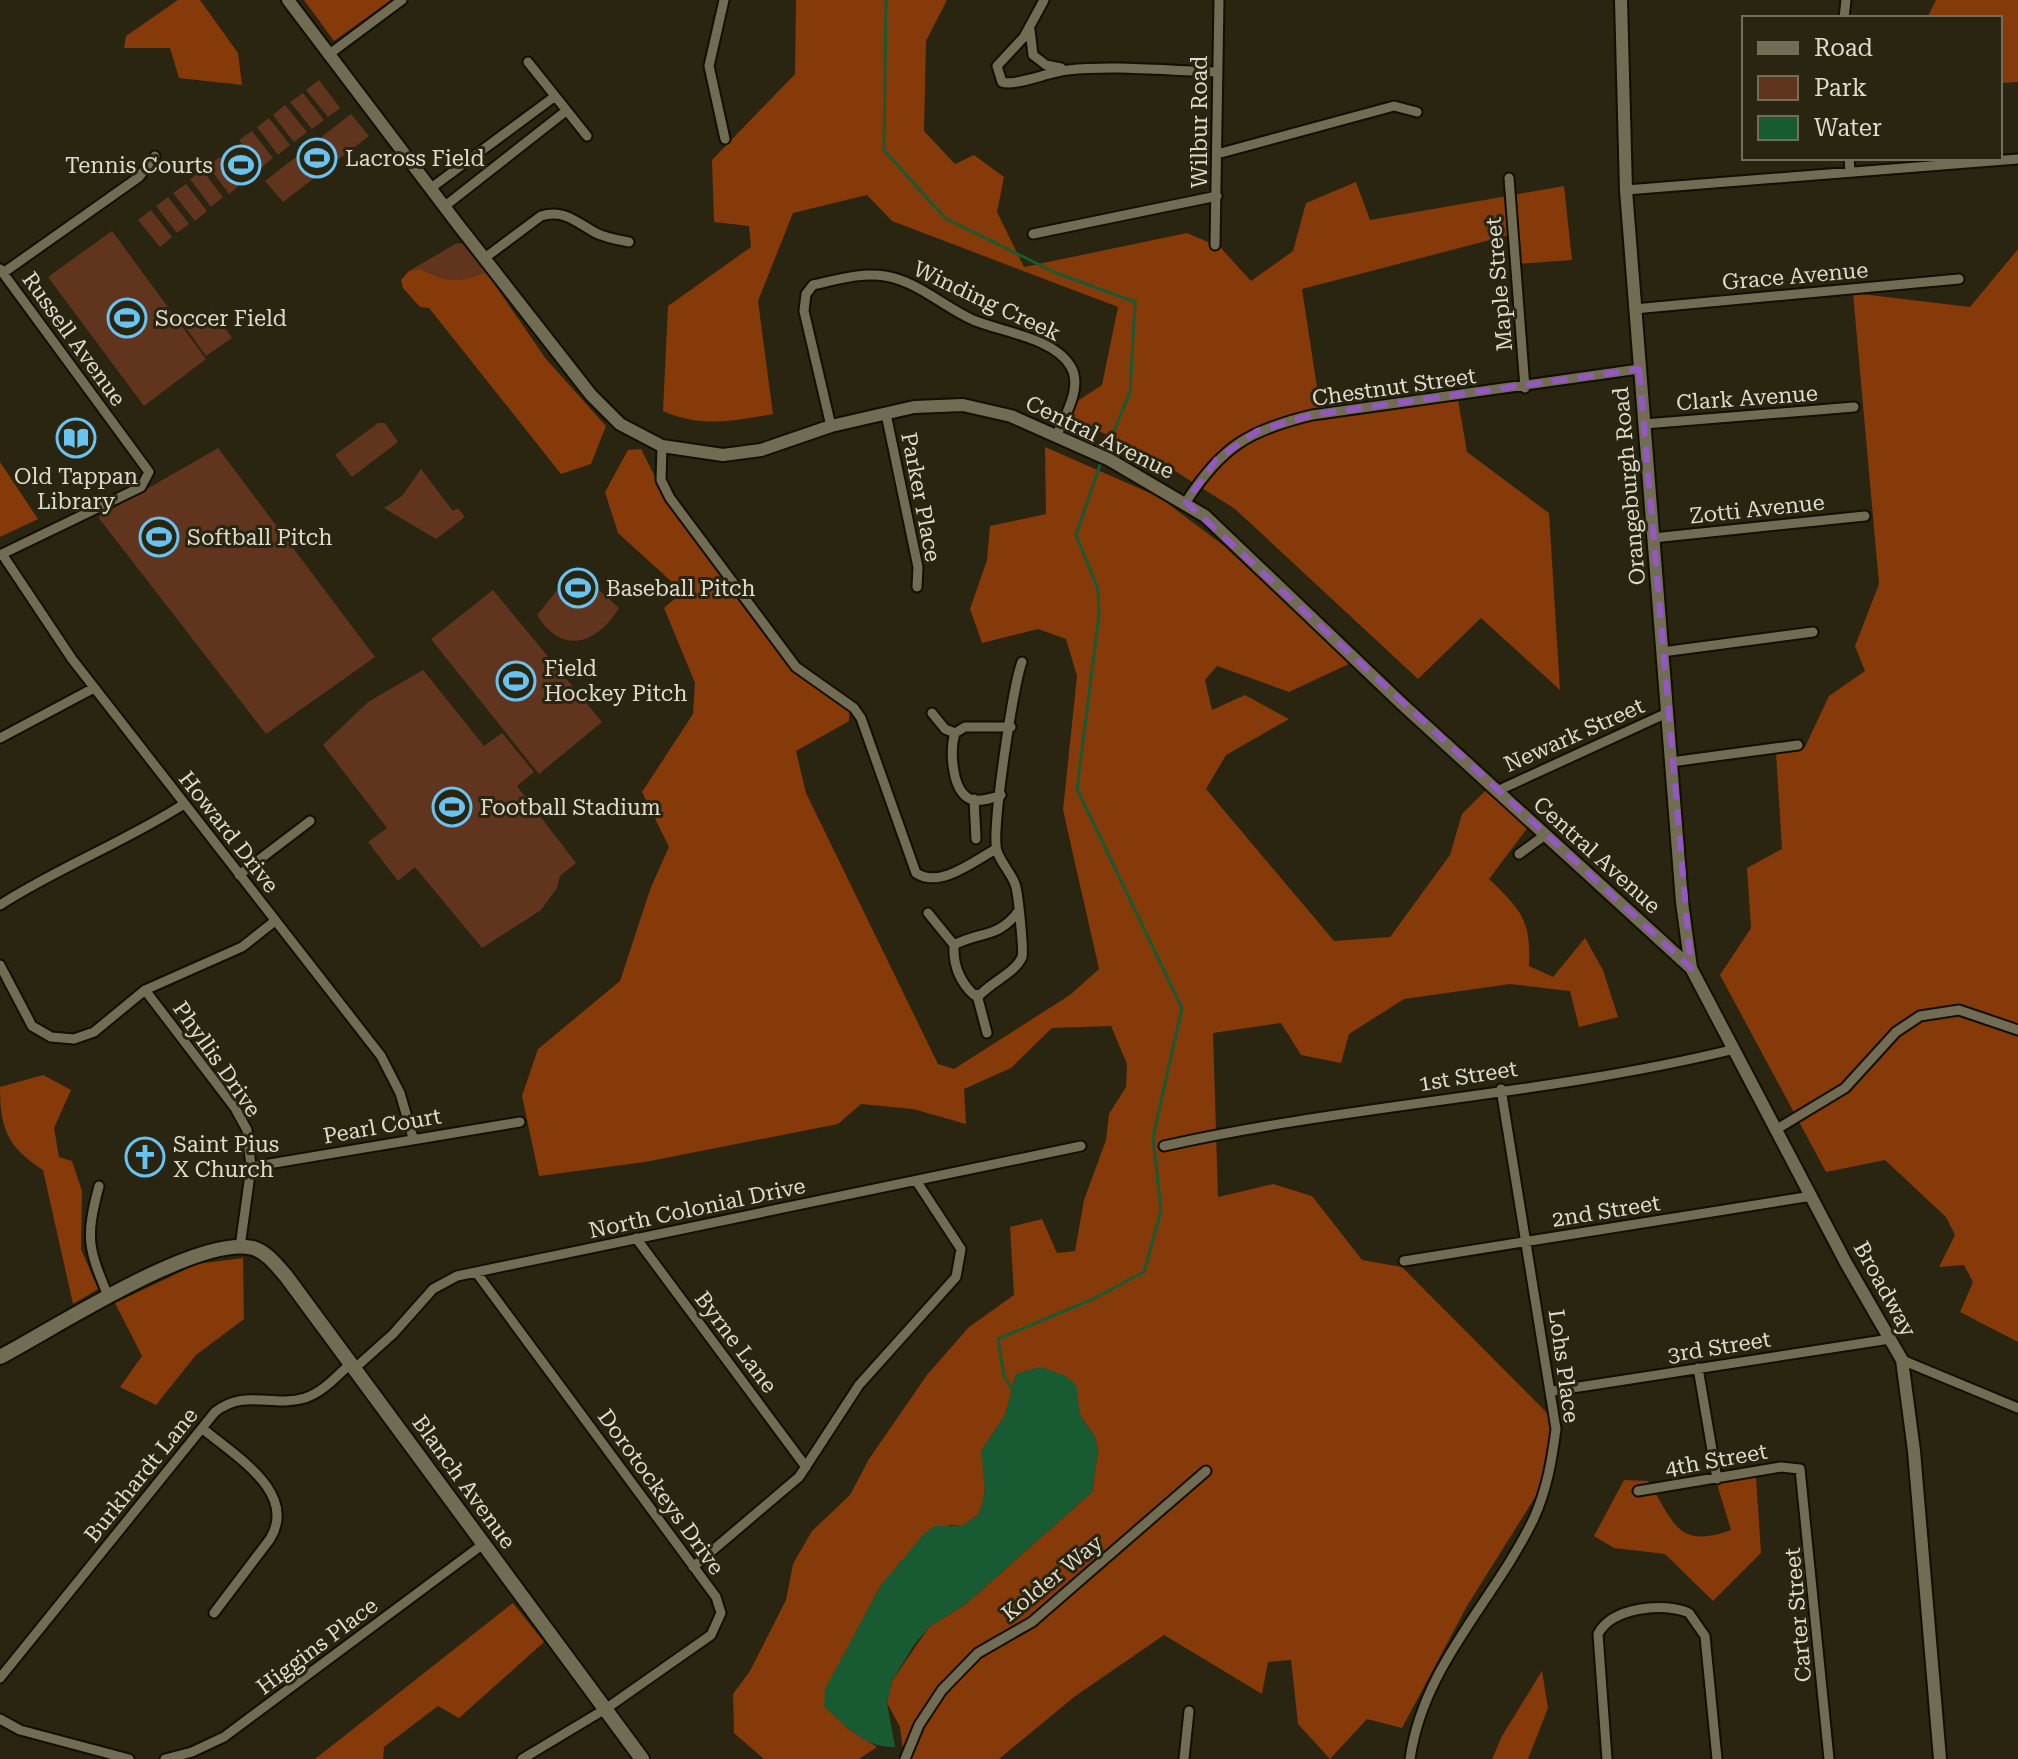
<svg xmlns="http://www.w3.org/2000/svg" width="2018" height="1759" viewBox="0 0 2018 1759" font-family="'Roboto Serif',serif">
  <style>
    .green { fill: #61341e }
    .forest { fill: #863909 }
    .water { fill: #185b33 }
    .lines { fill: none; stroke-linecap: round; stroke-linejoin: round }
    .stream { stroke: #185b33; stroke-width: 3 }
    .minor-casing { stroke: #120e00; stroke-width: 13 }
    .tertiary-casing { stroke: #120e00; stroke-width: 16 }
    .secondary-casing { stroke: #120e00; stroke-width: 18 }
    .minor { stroke: #716d55; stroke-width: 9 }
    .tertiary { stroke: #716d55; stroke-width: 12 }
    .secondary { stroke: #716d55; stroke-width: 14 }
    .marked { fill: none; stroke: #9458c3; stroke-width: 6; stroke-dasharray: 16 10; stroke-linejoin: round }
    .labels { text-anchor: middle; dominant-baseline: central; stroke-width: 6; stroke-linejoin: round; paint-order: stroke }
    .street-label { font-size: 22px; fill: #dedccf; stroke: #292510 }
    .poi-label { font-size: 22px; fill: #dedccf; stroke: #292510; text-anchor: start }
  </style>
  <rect width="100%" height="100%" fill="#292510"/>
  <path class="green" d="M319,80L340,108L328,117L306,90Z
    M303,93L324,120L312,129L290,102Z
    M285,105L307,132L294,142L273,115Z
    M351,114L369,136L283,202L265,181Z
    M269,118L290,145L278,155L257,127Z
    M252,131L273,158L261,168L239,140Z
    M220,157L241,184L229,194L208,166Z
    M202,170L223,197L211,207L190,179Z
    M186,184L207,211L195,221L173,193Z
    M168,197L189,224L177,233L156,206Z
    M151,210L172,237L160,247L138,220Z
    M112,231L206,359L144,406L48,277Z
    M457,243L463,244L486,272C454,284 449,282 420,269L409,271Z
    M213,310L232,338L206,356L186,328Z
    M378,423H385L398,442L352,477L335,455Z
    M218,448L375,657L266,734L98,517Z
    M421,469L453,511L458,508L465,517L436,539L384,508L402,496Z
    M575,568L619,608C597,644 562,656 537,615Z
    M493,590L602,722L539,774L431,639Z
    M423,670L484,746L502,733L534,772L517,786L576,863L560,876L557,888L541,910L482,948L415,867L398,881L368,842L387,828L323,745L368,702Z"/>
  <path class="forest" d="M178,0H200L238,53L242,85L179,78L170,48H124L126,36Z
    M304,0H391L334,41Z
    M796,0H947L926,41L924,131L955,164L974,155L1004,177L997,212L1024,267L1187,233L1220,247L1251,281L1293,251L1306,203L1356,182L1370,220L1564,186L1572,260L1516,264L1513,234L1302,289L1322,420L1457,394L1467,452L1549,513L1560,690L1481,618L1418,679L1235,509L1145,452L1059,413L1102,385L1118,307L892,221L867,195L793,213L758,301L773,414C734,421 701,428 663,411L668,306L751,247L749,226L714,222L712,160L795,74Z
    M1936,0H2018V82L2000,83V18H1927Z
    M2018,249V1342L1960,1312L1973,1282L1964,1265L1939,1267L1955,1235L1946,1217L1885,1160L1826,1172L1720,975L1751,928L1747,868L1782,849L1776,753L1805,747L1829,696L1865,671L1855,646L1879,584L1853,293L1970,307Z
    M420,269C449,282 454,284 486,272L546,359L606,426L591,464L561,474L429,308L420,307L403,288L401,280L409,271Z
    M1045,447L1159,497L1223,545L1351,663L1289,692L1217,666L1205,680L1212,710L1245,695L1289,719L1226,755L1206,789L1334,941L1390,937L1450,855L1462,814L1485,791L1528,827L1489,879C1521,910 1531,919 1529,966L1553,977L1585,938L1603,970L1618,1017L1579,1027L1570,991L1510,984L1404,999L1349,1034L1341,1063L1301,1055L1281,1023L1213,1033L1218,1197L1273,1184L1312,1196L1362,1260L1402,1267L1551,1417L1544,1483L1467,1606L1402,1728L1367,1719L1330,1759L1298,1724L1291,1660L1268,1662L1262,1694L1164,1635L1074,1697L999,1759H904L900,1727L887,1703L892,1681L929,1627L967,1603L1092,1492L1098,1450L1095,1437L1080,1415L1016,1374L1005,1415L981,1451L986,1473L984,1499L979,1514L962,1526L950,1525L881,1585L826,1689L847,1728L877,1747L859,1759H764L734,1733L733,1694L750,1671L786,1600L793,1564L812,1531L850,1495L869,1459L927,1375L969,1327L1014,1295L1010,1227L1042,1219L1057,1253L1075,1251L1084,1200L1106,1140L1109,1114L1126,1087L1127,1064L1111,1026L1052,1028L1011,1068L964,1089L966,1124L913,1109L861,1104L838,1124L645,1162L539,1176L522,1096L538,1049L620,981L651,887L669,847L642,792L693,714L695,683L664,608L683,592L618,533L605,492L628,450L641,449L655,477L789,667L849,709V721L796,751L806,793L938,1064L954,1069L1070,995L1099,969L1063,810L1077,676L1066,639L1038,629L982,643L970,609L987,560L990,526L1046,514Z
    M0,462L38,519L0,537Z
    M43,1075L71,1090L54,1128L59,1157L72,1161L82,1191L81,1249L98,1289L73,1304L43,1170C7,1147 0,1128 0,1087Z
    M243,1258L244,1319L196,1355L156,1405L120,1387L142,1356L115,1303L197,1264Z
    M1756,1477L1761,1553L1713,1601L1665,1554L1614,1548L1594,1536L1624,1480L1648,1481C1674,1521 1676,1550 1731,1530L1717,1484Z
    M513,1603L544,1642L459,1718L438,1706L384,1747L383,1759H315Z
    M1542,1671L1548,1708L1528,1759H1492L1502,1736Z"/>
  <path class="water" d="M1040,1367L1064,1375L1076,1384L1080,1415L1095,1437L1098,1450L1092,1492L967,1603L929,1627L914,1645L892,1681L887,1703L895,1747C865,1748 845,1726 824,1706L825,1689L881,1585L923,1535L934,1526H962L979,1514L985,1492L981,1451L1005,1415L1016,1374Z"/>
  <g class="lines">
    <path class="stream" d="M886,0L884,150L945,218L1056,273L1135,302L1130,392L1104,455
      M1012,1389L1004,1376L998,1339L1093,1299L1144,1272L1161,1211L1153,1137L1182,1008L1077,789L1099,615L1098,589L1076,535L1101,462"/>
    <g class="minor-casing">
      <path id="minor" d="M724,0L709,66L725,139
        M1044,0L1024,37L997,66L1002,82C1015,87 1051,71 1068,70C1116,65 1168,71 1217,72
        M1844,18L1846,0
        M1030,30L1033,55L1046,65L1061,68
        M328,55L402,0
        M528,62L587,136
        M1217,154L1394,106L1417,112
        M1849,158L1850,171
        M1509,178L1525,388
        M431,188L554,97
        M1626,190L2018,159
        M445,206L566,111
        M1033,234L1217,196
        M1215,245L1219,0
        M486,257L541,216C564,209 576,222 596,233C606,238 618,240 629,242
        M0,269L149,472L141,487L0,555
        M3,273L139,177L155,156
        M1634,309L1959,279
        M886,414L918,567L917,587
        M1644,424L1854,407
        M831,426L804,311L806,294L813,285C836,280 861,272 885,276C917,281 944,307 973,320C1002,332 1055,338 1071,367C1083,388 1064,417 1056,437
        M662,446L661,480L670,498L796,667L854,708L861,718L916,873C940,889 974,861 996,849
        M1186,502C1221,447 1249,430 1312,415L1639,369
        M1653,538L1865,516
        M2,554L72,659L381,1056L400,1093L413,1138
        M1662,652L1813,632
        M932,713L945,729L955,733
        M0,738L94,688
        M1671,762L1798,745
        M1497,791L1667,713
        M1001,795C992,798 979,803 970,799C951,790 950,749 955,733L965,727H1011
        M974,799L976,839
        M1519,854L1545,835
        M239,875L310,821
        M0,905C59,867 125,842 184,804
        M1018,912C997,939 980,931 954,945C953,965 960,982 974,995L981,994C993,981 1015,973 1022,957C1024,952 1018,890 1015,884C1011,873 1001,863 997,851C991,832 1013,685 1022,662
        M928,913L954,945
        M0,965L32,1026L51,1037L74,1039L94,1032L145,990L242,947L275,921
        M145,990L235,1108L247,1130L251,1167L240,1247
        M977,995L987,1033
        M1777,1129L1845,1088L1896,1032L1920,1016L1959,1010L2018,1030
        M1164,1146C1352,1104 1548,1095 1735,1049
        M251,1167L520,1122
        M99,1186C85,1239 88,1248 109,1298
        M636,1238L806,1467
        M1404,1261L1812,1196
        M476,1272L716,1597L721,1613L711,1635L607,1708L522,1759
        M1902,1360L2018,1408
        M1698,1368L1717,1479
        M354,1369L393,1334L433,1289L457,1276L1081,1146
        M1553,1391L1890,1339
        M202,1428C233,1455 299,1492 270,1539L214,1613
        M1638,1491L1781,1467L1800,1469L1829,1759
        M693,1567L799,1477L859,1385L956,1277L961,1249L917,1182
        M0,1678L215,1412C245,1388 272,1408 305,1398C323,1392 336,1377 350,1364
        M0,1719L20,1730L129,1759
        M165,1759L192,1752L224,1737L482,1545
        M905,1759L919,1725L942,1690L978,1653L1032,1622L1206,1471
        M1184,1759L1189,1711
        M1410,1759C1423,1665 1495,1600 1534,1518C1547,1489 1552,1460 1556,1429L1501,1089
        M1607,1759L1598,1634C1612,1607 1664,1602 1689,1613L1705,1636L1717,1759"/>
    </g>
    <g class="tertiary-casing">
      <path id="tertiary" d="M288,0L456,222L591,395L620,424L662,446L723,455L761,450L831,426L914,407L963,405L1011,416L1110,460L1205,516L1402,704L1691,968L1846,1263L1902,1360L1914,1451L1940,1759
        M1621,0L1626,190L1682,902L1691,968"/>
    </g>
    <g class="secondary-casing">
      <path id="secondary" d="M0,1357C52,1330 198,1234 253,1248C267,1252 277,1266 286,1276L642,1759"/>
    </g>
    <use href="#minor" class="minor"/>
    <use href="#tertiary" class="tertiary"/>
    <use href="#secondary" class="secondary"/>
  </g>
  <path class="marked" d="M1639,369L1691,968L1186,502L1216,460L1257,431L1312,415Z"/>
  <defs>
    <g id="stadium-ring" transform="scale(2)"><circle r="9.5" fill="#292510" stroke="#69c3f1" stroke-width="1.5"/><path d="M0-5a6.5 5 0 1 0 0 10a6.5 5 0 1 0 0-10ZM-3.5-1.8h7v3.6h-7Z" fill="#69c3f1"/></g>
    <g id="library-ring" transform="scale(2)"><circle r="9.5" fill="#292510" stroke="#69c3f1" stroke-width="1.5"/><path d="M-6-4Q-3-5.5-.7-3.5V5Q-3 3-6 4ZM6-4Q3-5.5 .7-3.5V5Q3 3 6 4Z" fill="#69c3f1"/></g>
    <g id="church-ring" transform="scale(2)"><circle r="9.5" fill="#292510" stroke="#69c3f1" stroke-width="1.5"/><path d="M-1.2-6h2.4v3.5h3.3v2.4h-3.3V6h-2.4V-.1h-3.3v-2.4h3.3Z" fill="#69c3f1"/></g>
  </defs>
  <g fill-rule="evenodd">
    <use href="#stadium-ring" x="317" y="158"/>
    <use href="#stadium-ring" x="241" y="165"/>
    <use href="#stadium-ring" x="127" y="318"/>
    <use href="#library-ring" x="76" y="438"/>
    <use href="#stadium-ring" x="159" y="537"/>
    <use href="#stadium-ring" x="578" y="588"/>
    <use href="#stadium-ring" x="516" y="681"/>
    <use href="#stadium-ring" x="452" y="807"/>
    <use href="#church-ring" x="145" y="1157"/>
  </g>
  <g class="labels">
    <g class="street-label">
      <text transform="translate(1199 122) rotate(-90)">Wilbur Road</text>
      <text transform="translate(1795 276) rotate(-5)">Grace Avenue</text>
      <text transform="translate(1499 284) rotate(-95)">Maple Street</text>
      <text transform="translate(987 301) rotate(25)">Winding Creek</text>
      <text transform="translate(74 339) rotate(54)">Russell Avenue</text>
      <text transform="translate(1394 387) rotate(-8)">Chestnut Street</text>
      <text transform="translate(1747 398) rotate(-4)">Clark Avenue</text>
      <text transform="translate(1100 437) rotate(26)">Central Avenue</text>
      <text transform="translate(1629 486) rotate(-95)">Orangeburgh Road</text>
      <text transform="translate(921 497) rotate(79)">Parker Place</text>
      <text transform="translate(1757 509) rotate(-6)">Zotti Avenue</text>
      <text transform="translate(1574 735) rotate(-24)">Newark Street</text>
      <text transform="translate(229 832) rotate(52)">Howard Drive</text>
      <text transform="translate(1597 855) rotate(42)">Central Avenue</text>
      <text transform="translate(217 1059) rotate(55)">Phyllis Drive</text>
      <text transform="translate(1468 1076) rotate(-9)">1st Street</text>
      <text transform="translate(382 1126) rotate(-10)">Pearl Court</text>
      <text transform="translate(697 1208) rotate(-12)">North Colonial Drive</text>
      <text transform="translate(1606 1211) rotate(-9)">2nd Street</text>
      <text transform="translate(1885 1289) rotate(61)">Broadway</text>
      <text transform="translate(736 1342) rotate(53)">Byrne Lane</text>
      <text transform="translate(1719 1347) rotate(-9)">3rd Street</text>
      <text transform="translate(1564 1366) rotate(82)">Lohs Place</text>
      <text transform="translate(1716 1460) rotate(-10)">4th Street</text>
      <text transform="translate(141 1475) rotate(-51)">Burkhardt Lane</text>
      <text transform="translate(464 1482) rotate(54)">Blanch Avenue</text>
      <text transform="translate(661 1492) rotate(54)">Dorotockeys Drive</text>
      <text transform="translate(1052 1578) rotate(-39)">Kolder Way</text>
      <text transform="translate(1798 1615) rotate(-95)">Carter Street</text>
      <text transform="translate(317 1646) rotate(-37)">Higgins Place</text>
    </g>
    <g class="poi-label">
      <text x="345" y="158">Lacross Field</text>
      <text x="213" y="165" text-anchor="end">Tennis Courts</text>
      <text x="155" y="318">Soccer Field</text>
      <text x="76" y="476" text-anchor="middle">Old Tappan<tspan x="76" dy="25">Library</tspan></text>
      <text x="187" y="537">Softball Pitch</text>
      <text x="606" y="588">Baseball Pitch</text>
      <text x="544" y="668">Field<tspan x="544" dy="25">Hockey Pitch</tspan></text>
      <text x="480" y="807">Football Stadium</text>
      <text x="173" y="1144">Saint Pius<tspan x="173" dy="25">X Church</tspan></text>
    </g>
  </g>
  <rect x="1742" y="16" width="260" height="144" fill="#292510" stroke="#716e5c" stroke-width="2"/>
  <rect x="1758" y="42" width="40" height="12" fill="#716d55" stroke="#716e5c" stroke-width="2"/>
  <text x="1814" y="56" font-size="24" fill="#dedccf">Road</text>
  <rect x="1758" y="76" width="40" height="24" fill="#61341e" stroke="#716e5c" stroke-width="2"/>
  <text x="1814" y="96" font-size="24" fill="#dedccf">Park</text>
  <rect x="1758" y="116" width="40" height="24" fill="#185b33" stroke="#716e5c" stroke-width="2"/>
  <text x="1814" y="136" font-size="24" fill="#dedccf">Water</text>
</svg>
